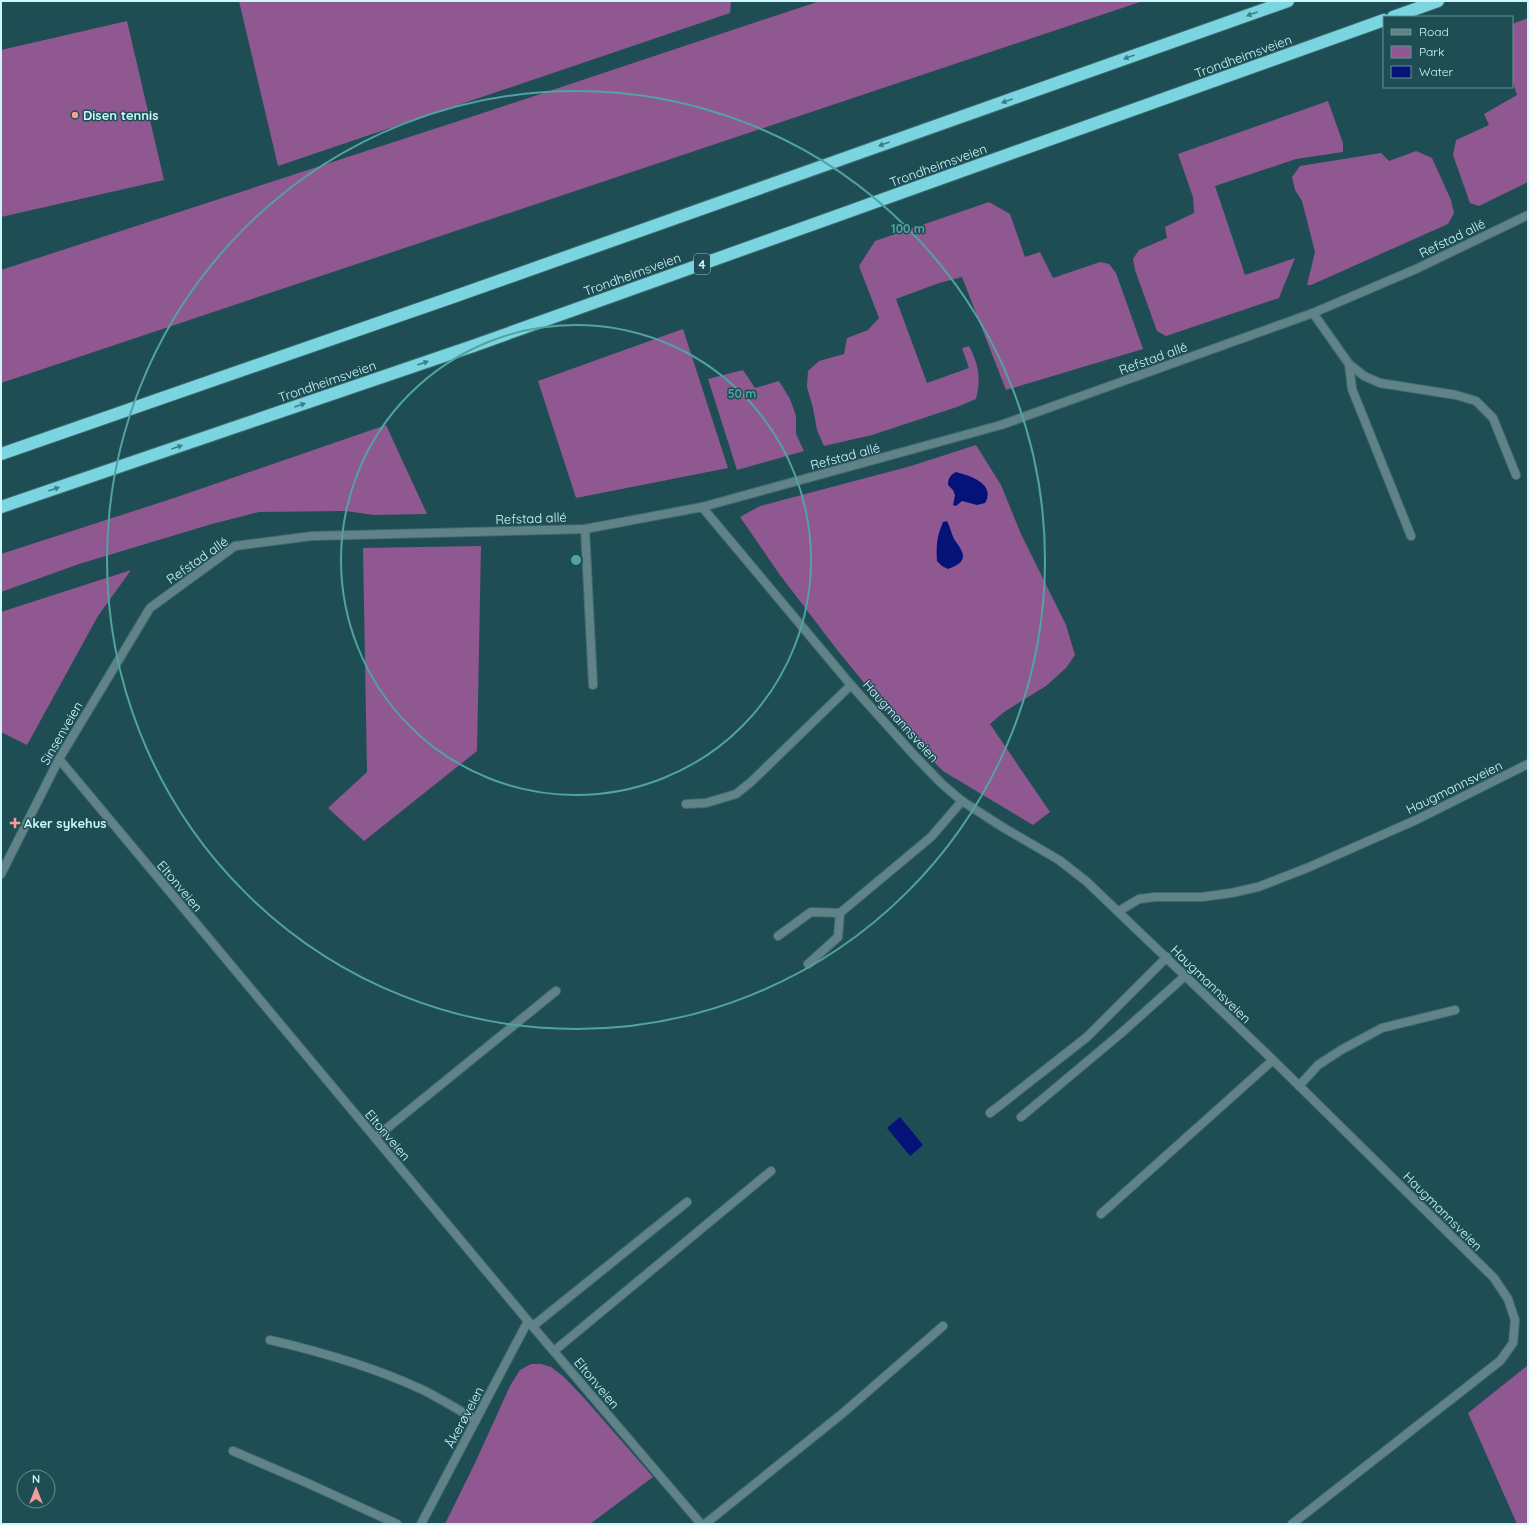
<svg xmlns="http://www.w3.org/2000/svg" width="1529" height="1525" viewBox="0 0 1529 1525" font-family="Quicksand,sans-serif">
  <style>
    .green { fill: #8f5891 }
    .water { fill: #051277 }
    .lines { fill: none; stroke-linecap: round; stroke-linejoin: round }
    .lane-casing { stroke: #3e6c72; stroke-width: 10 }
    .street-casing { stroke: #3e6c72; stroke-width: 10 }
    .highway-casing { stroke: #3e6c72; stroke-width: 14 }
    .lane { stroke: #618388; stroke-width: 8 }
    .street { stroke: #618388; stroke-width: 8 }
    .highway { stroke: #7bd5e0; stroke-width: 12 }
    .oneway { fill: #3f7d85 }
    .ring { fill: none; stroke: #52a3a0; stroke-width: 2 }
    .poi-dot { fill: #f59c94; stroke: #1e4e54; stroke-width: 1.5 }
    .labels { text-anchor: middle; dominant-baseline: central; stroke-width: 3; stroke-linejoin: round; paint-order: stroke }
    .shield { fill: #1e4e54; stroke: #98c4ca; stroke-width: 1 }
    .shield-label { font-size: 12px; font-weight: bold; fill: #cdf7fc }
    .street-label { font-size: 13px; fill: #cdf7fc; stroke: #1e4e54 }
    .poi-label { font-size: 13px; font-weight: bold; fill: #cdf7fc; stroke: #1e4e54; text-anchor: start }
    .centre { fill: #52a3a0; stroke: #1e4e54; stroke-width: 2 }
    .ring-label { font-size: 12px; text-anchor: middle; font-weight: bold; fill: #52a3a0; stroke: #1e4e54; stroke-width: 3; stroke-linejoin: round; paint-order: stroke }
  </style>
  <rect width="100%" height="100%" fill="#1e4e54"/>
  <path class="green" d="M239,1H731L730,13L278,166Z
    M820,1H1143L1,383V270L480,114Z
    M1528,18V182L1479,206L1470,203L1453,155L1456,140L1489,125L1484,114L1517,95L1512,79V24Z
    M127,21L164,180L1,217V50Z
    M1328,101L1343,143V152L1296,159L1215,186L1245,275L1295,258L1279,298L1166,336L1157,331L1135,270L1133,259L1139,250L1167,238L1165,227L1194,213L1193,197L1178,154Z
    M1416,151L1432,158L1451,200L1454,213L1448,224L1311,285H1307L1315,252L1302,201L1295,190L1292,177L1300,166L1381,153L1389,161Z
    M989,202L1010,214L1025,257L1040,252L1053,278L1100,262L1109,264L1116,273L1143,349L1006,390L962,277L939,283L896,299L927,383L969,368L962,348L969,346C979,365 981,379 976,399L957,407L872,435L824,446L817,430L813,408L807,387L808,371L819,361L844,354L847,338L868,330L879,318L859,266L875,241Z
    M683,329L728,468L576,498L538,381Z
    M743,370L755,388L779,381L790,399L796,416V434L804,451L737,470L708,379Z
    M386,425L427,514L374,515L345,511L259,512L212,524L79,564L1,592V554L174,498Z
    M976,445L1001,485L1021,534L1066,625L1075,655L1066,668L1046,686L1004,712L990,724L1050,812L1033,825L943,771L918,746L883,706L838,651L780,575L740,517L760,506L911,466Z
    M481,546L477,751L364,841L328,808L367,772L363,548Z
    M131,570L98,616L27,745L1,732V612Z
    M531,1364H541L551,1367L564,1377L585,1399L653,1477L590,1524H445L475,1463L510,1386L520,1370Z
    M1527,1366L1528,1524H1517L1468,1413Z"/>
  <path class="water" d="M956,472C971,476 996,484 985,503L977,505L962,501L956,506L953,505L955,495L953,490L948,485C948,479 950,475 956,472Z
    M947,521C950,526 951,533 954,539C964,553 970,561 948,569L942,566L937,561C936,545 937,536 943,522Z
    M900,1117L923,1145L910,1156L887,1128Z"/>
  <g class="lines">
    <g class="lane-casing">
      <path id="lane" d="M1313,313L1349,364L1364,376L1380,383L1456,395L1476,401L1493,418L1516,475
        M1349,364L1352,389L1411,536
        M585,529L593,685
        M686,804L706,803L736,794L751,782L851,685
        M840,913L931,837L962,801
        M778,936L811,912L840,913L838,937L808,964
        M1299,1086L1318,1065L1341,1050L1382,1028L1455,1010
        M990,1113L1087,1037L1167,957
        M1021,1117L1119,1035L1185,976
        M375,1138L556,991
        M1101,1214L1273,1060
        M533,1326L687,1202
        M270,1340C322,1352 374,1367 423,1390C441,1399 459,1410 476,1420
        M554,1351L771,1171
        M233,1451L305,1482L397,1524
        M705,1524L843,1413L943,1326"/>
    </g>
    <g class="street-casing">
      <path id="street" d="M702,507L851,685L913,754L942,784L962,801L1004,828L1059,860L1086,881L1273,1060L1494,1278L1508,1299L1515,1320L1513,1343L1500,1361L1292,1524
        M59,759L528,1321L701,1524
        M1,874L59,759L150,608L235,546L312,536L585,529L702,507L1001,425L1313,313L1416,269L1528,215
        M1119,911L1139,899L1155,897H1202L1231,893L1258,887L1307,868L1416,820L1528,764
        M421,1524L528,1321"/>
    </g>
    <g class="highway-casing">
      <path id="highway" d="M1393,17L1438,1
        M1,454L456,296L1288,1
        M1,507L473,346L1384,20"/>
    </g>
    <use href="#lane" class="lane"/>
    <use href="#street" class="street"/>
    <use href="#highway" class="highway"/>
  </g>
  <defs><path id="oneway-solid" d="M-6-.8H1V-3.2L6.5 0L1 3.2V.8H-6Z"/></defs>
  <g class="oneway">
    <use href="#oneway-solid" transform="translate(1252 14) rotate(160)"/>
    <use href="#oneway-solid" transform="translate(1129 57) rotate(160)"/>
    <use href="#oneway-solid" transform="translate(1007 101) rotate(160)"/>
    <use href="#oneway-solid" transform="translate(884 144) rotate(160)"/>
    <use href="#oneway-solid" transform="translate(423 363) rotate(-19)"/>
    <use href="#oneway-solid" transform="translate(300 405) rotate(-19)"/>
    <use href="#oneway-solid" transform="translate(177 447) rotate(-19)"/>
    <use href="#oneway-solid" transform="translate(54 489) rotate(-19)"/>
  </g>
  <g class="ring">
    <circle cx="576" cy="560" r="235"/>
    <circle cx="576" cy="560" r="469"/>
  </g>
  <g class="poi-dot">
    <circle cx="75" cy="115" r="4"/>
    <path d="M13 817h4v4h4v4h-4v4h-4v-4h-4v-4h4z"/>
  </g>
  <g class="labels">
    <rect class="shield" x="694" y="254" width="16" height="20" rx="3"/>
    <g class="shield-label">
      <text x="702" y="264">4</text>
    </g>
    <g class="street-label">
      <text transform="translate(1243 56) rotate(-20)">Trondheimsveien</text>
      <text transform="translate(938 165) rotate(-20)">Trondheimsveien</text>
      <text transform="translate(1452 238) rotate(-26)">Refstad allé</text>
      <text transform="translate(632 274) rotate(-20)">Trondheimsveien</text>
      <text transform="translate(1153 358) rotate(-20)">Refstad allé</text>
      <text transform="translate(327 381) rotate(-19)">Trondheimsveien</text>
      <text transform="translate(845 456) rotate(-15)">Refstad allé</text>
      <text transform="translate(531 518) rotate(-2)">Refstad allé</text>
      <text transform="translate(197 560) rotate(-35)">Refstad allé</text>
      <text transform="translate(901 721) rotate(48)">Haugmannsveien</text>
      <text transform="translate(61 733) rotate(-60)">Sinsenveien</text>
      <text transform="translate(1454 787) rotate(-26)">Haugmannsveien</text>
      <text transform="translate(180 886) rotate(50)">Eltonveien</text>
      <text transform="translate(1211 984) rotate(44)">Haugmannsveien</text>
      <text transform="translate(388 1135) rotate(50)">Eltonveien</text>
      <text transform="translate(1443 1211) rotate(45)">Haugmannsveien</text>
      <text transform="translate(597 1383) rotate(50)">Eltonveien</text>
      <text transform="translate(464 1417) rotate(-62)">Åkerøveien</text>
    </g>
    <g class="poi-label">
      <text x="83" y="115">Disen tennis</text>
      <text x="24" y="823">Aker sykehus</text>
    </g>
  </g>
  <circle cx="576" cy="560" r="6" class="centre"/>
  <g class="ring-label">
    <text x="908" y="233">100 m</text>
    <text x="742" y="398">50 m</text>
  </g>
  <rect width="1529" height="1525" fill="none" stroke="#cdf7fc" stroke-width="4"/>
  <rect x="1383" y="16" width="130" height="72" fill="#1e4e54" stroke="#649297"/>
  <rect x="1391" y="29" width="20" height="6" fill="#618388" stroke="#649297"/>
  <text x="1419" y="36" font-size="12" fill="#cdf7fc">Road</text>
  <rect x="1391" y="46" width="20" height="12" fill="#8f5891" stroke="#649297"/>
  <text x="1419" y="56" font-size="12" fill="#cdf7fc">Park</text>
  <rect x="1391" y="66" width="20" height="12" fill="#051277" stroke="#649297"/>
  <text x="1419" y="76" font-size="12" fill="#cdf7fc">Water</text>
  <g transform="translate(36 1489)"><circle r="19" fill="#1e4e54" stroke="#649297"/>
  <path d="M0-3L7 15L0 10L-7 15Z" fill="#f59c94"/>
  <text y="-6" font-size="11" font-weight="bold" text-anchor="middle" fill="#cdf7fc">N</text>
  </g>
</svg>
